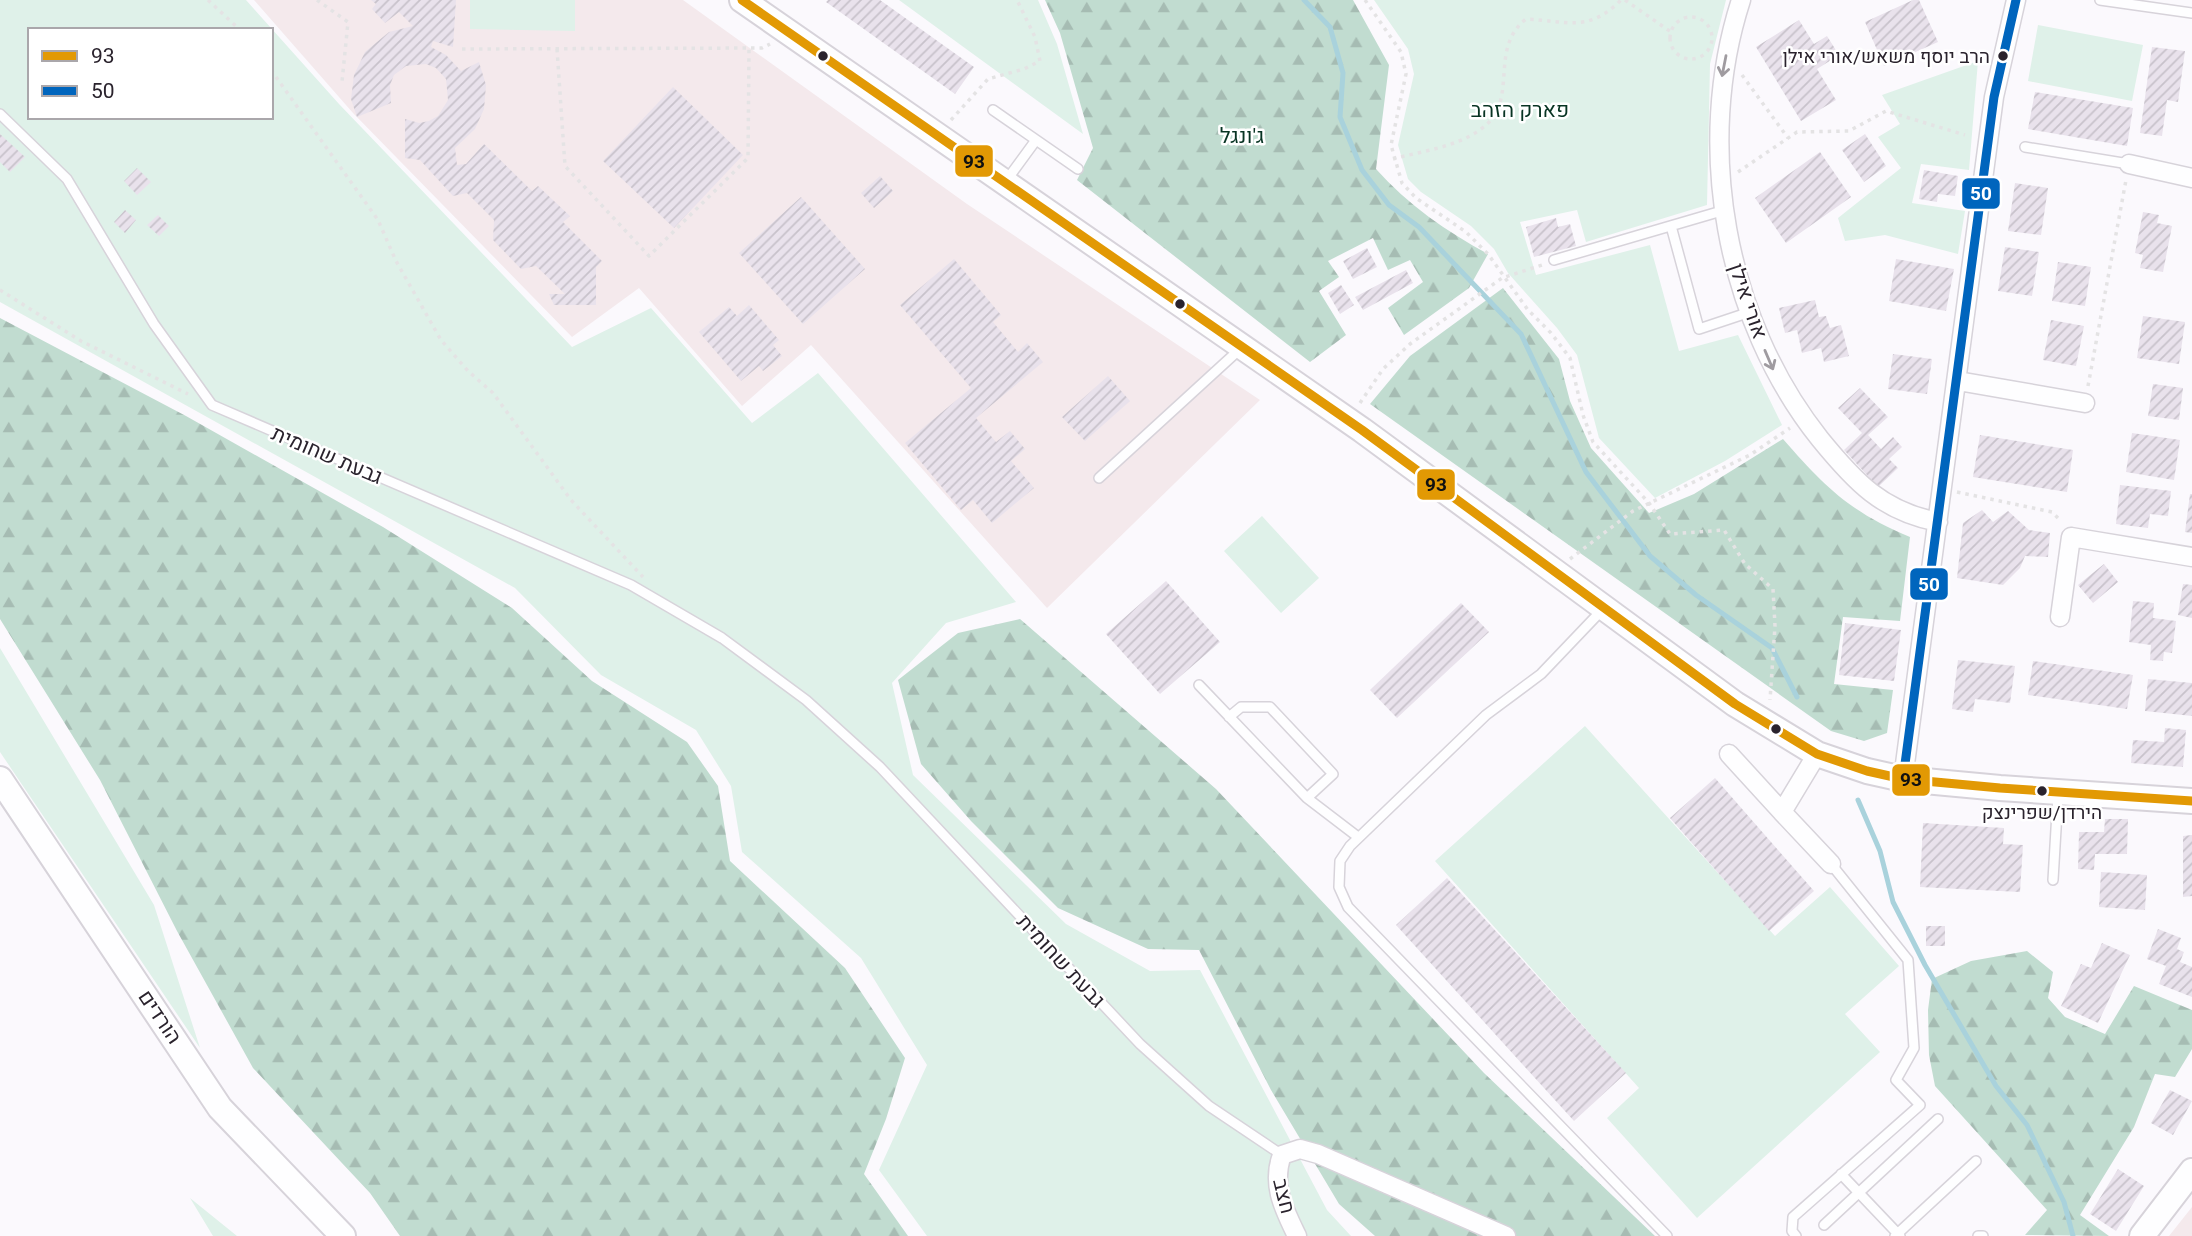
<svg xmlns="http://www.w3.org/2000/svg" width="2192" height="1236" viewBox="0 0 2192 1236" font-family="Roboto,Heebo,sans-serif">
  <style>
    .education { fill: #f4e9ec }
    .green { fill: #dff1e9; fill-rule: evenodd }
    .forest { fill: url(#forest-firs) }
    .lines { fill: none; stroke-linecap: round; stroke-linejoin: round }
    .stream { stroke: #a9d2dc; stroke-width: 5 }
    .building { fill: url(#building-hatch) }
    .lane-casing { stroke: #d7d3da; stroke-width: 12 }
    .street-casing { stroke: #d7d3da; stroke-width: 21 }
    .secondary-casing { stroke: #d7d3da; stroke-width: 28 }
    .path { stroke: #e4e3e4; stroke-width: 3.5; stroke-dasharray: 3.5 5; stroke-linecap: butt }
    .lane { stroke: #fefeff; stroke-width: 9 }
    .street { stroke: #fefeff; stroke-width: 18 }
    .secondary { stroke: #fefeff; stroke-width: 24 }
    .bus-1-casing { stroke: #fff; stroke-width: 14 }
    .bus-2-casing { stroke: #fff; stroke-width: 14 }
    .bus-1 { stroke: #e29904; stroke-width: 9 }
    .bus-2 { stroke: #0065bd; stroke-width: 9 }
    .oneway { stroke: #9f9ba0 }
    .bus-dot { fill: #2a232d; stroke: #fff; stroke-width: 2.5 }
    .labels { text-anchor: middle; dominant-baseline: central; stroke-width: 5; stroke-linejoin: round; paint-order: stroke }
    .bus-label { font-size: 19px; fill: #2a232d; stroke: #fff; text-anchor: end }
    .park-label { font-size: 21px; fill: #083423; stroke: #fff }
    .street-label { font-size: 21px; fill: #2a232d; stroke: #fff }
    .line-badge { stroke: #fff; stroke-width: 2.5 }
    .badge-label { font-size: 19px; text-anchor: middle; font-weight: bold; fill: #fff }
    .pale-badge-label { font-size: 19px; text-anchor: middle; font-weight: bold; fill: #111 }
  </style>
  <defs>
    <pattern id="forest-firs" width="22" height="20" patternUnits="userSpaceOnUse" patternTransform="scale(1.75)"><rect width="22" height="20" fill="#c1dcd0"/><path d="M5 1l3.5 6h-7zM16 11l3.5 6h-7z" fill="#a6bcb3"/></pattern>
    <pattern id="building-hatch" width="6" height="6" patternUnits="userSpaceOnUse" patternTransform="scale(1.75)"><rect width="6" height="6" fill="#e9e2ec"/><path d="M-1 1l2-2M0 6l6-6M5 7l2-2" fill="none" stroke="#c8c2cb"/></pattern>
  </defs>
  <rect width="100%" height="100%" fill="#fbf9fd"/>
  <path class="education" d="M254,0H683L967,204L1260,400L1047,608L811,345L742,406L639,288L572,337L353,113Z
    M2192,1207V1236H2169Z"/>
  <path class="green" d="M0,0H246L339,104L572,347L651,308L752,423L818,373L1016,602L946,623L892,683L913,775L1066,924L1150,971L1200,970L1327,1210L1351,1236H927L879,1170L927,1065L861,958L742,852L731,786L696,730L601,675L515,588L0,302ZM30,30H271V117H30Z
    M470,0H575V31L470,29Z
    M899,0H1038L1057,44L1083,134Z
    M1374,0H1726L1710,64L1707,205L1586,242L1577,210L1520,222L1536,275L1650,245L1679,351L1738,335L1782,425L1725,461L1655,498L1599,438L1577,355L1557,328L1508,273L1494,249L1471,226L1421,192L1408,179L1398,145L1414,74L1408,49Z
    M2038,25L2143,45L2132,101L2028,81Z
    M1978,61L1969,170L1921,164L1912,203L1965,211L1958,254L1885,235L1845,241L1838,218L1901,168L1878,137L1900,124L1882,95Z
    M1262,516L1319,578L1281,613L1224,551Z
    M0,648L154,905L200,1048L0,752Z
    M1585,726L1775,936L1830,887L1899,966L1845,1014L1880,1052L1697,1218L1607,1118L1639,1088L1435,861Z
    M190,1198L237,1236H213Z"/>
  <path class="forest" d="M1045,0H1353L1389,65L1376,169C1407,204 1447,232 1488,254L1469,288L1404,335L1388,308L1423,282L1410,260L1388,270L1373,238L1328,261L1339,277L1319,291L1346,335L1310,362L1077,180L1093,148L1060,33Z
    M1503,288L1559,359L1570,401L1591,448L1649,513L1694,494L1783,439C1825,487 1850,512 1910,537L1900,621L1843,617L1834,684L1893,690L1887,733L1864,741L1831,731L1370,404L1410,356Z
    M0,318L186,416L383,527L512,608L592,681L687,742L718,786L730,861L845,968L905,1058L886,1119L864,1174L908,1236H400L370,1193L253,1068L177,931L100,780L0,619Z
    M1020,619L1216,789L1484,1073L1655,1236H1375L1339,1204L1271,1090L1199,950L1148,949L1058,908L971,821L921,764L898,680L958,633Z
    M2027,951L2053,972L2048,998L2065,1017L2105,1034L2134,986L2192,1010V1049L2175,1077L2155,1074L2134,1127L2080,1215L2109,1236L2025,1235L2047,1210L1935,1086L1929,1055L1928,1010L1932,979L1971,961Z"/>
  <g class="lines">
    <path class="stream" d="M1304,0L1330,27L1343,73L1340,117L1362,170L1389,205L1419,227L1521,334L1586,472L1650,556L1696,595L1772,648L1797,697
      M1858,800L1880,851L1893,902L1925,965L1996,1086L2027,1125L2064,1202L2073,1236"/>
  </g>
  <path class="building" d="M371,0H456L453,47L433,41L431,47L446,55L461,71L479,62L486,85L484,109L475,129L455,148L457,165L466,164L484,144L532,191L538,186L570,216L563,222L602,261L596,267V305H554L549,294H565L536,266L521,269L493,240L494,220L467,193L453,196L420,160L405,158V119L419,123L429,121L438,116L448,100L446,79L436,68L426,64L406,66L394,75L390,85L391,103L357,117L351,99L354,75L365,52L389,32L413,26L399,12L385,23L372,9L376,4Z
    M828,0H880L974,67L955,94L826,2Z
    M1913,0H1919L1938,42L1884,66L1865,22Z
    M1799,20L1814,44L1827,36L1839,55L1817,69L1836,100L1801,121L1756,47Z
    M2152,47L2185,51L2178,102L2167,100L2162,136L2140,133Z
    M673,87L743,155L674,228L603,161Z
    M2035,92L2133,108L2127,146L2028,129Z
    M0,134L25,157L10,172L0,162Z
    M1865,134L1886,166L1864,182L1842,150Z
    M1820,152L1851,197L1786,243L1755,198Z
    M137,168L151,182L137,195L124,181Z
    M1924,170L1958,176L1955,196L1938,194L1937,202L1919,199Z
    M880,176L893,191L874,208L861,193Z
    M2015,183L2048,188L2041,235L2008,231Z
    M801,197L865,269L803,324L739,253Z
    M125,210L136,220L125,233L114,222Z
    M2143,212L2159,215L2157,223L2172,226L2163,272L2140,268L2143,255L2135,253Z
    M158,215L169,226L159,236L147,225Z
    M1556,218L1558,227L1570,224L1576,246L1534,257L1526,227Z
    M2005,247L2039,252L2032,296L1998,291Z
    M1367,248L1377,267L1353,279L1343,261Z
    M954,259L1001,315L993,322L1018,352L1027,343L1043,362L976,418L996,442L1010,431L1025,449L1011,461L1034,488L992,523L973,500L961,510L905,443L971,388L900,305Z
    M1896,259L1954,269L1946,311L1889,301Z
    M2058,262L2091,267L2085,306L2052,301Z
    M1406,270L1413,283L1363,310L1355,297Z
    M1341,285L1354,305L1340,314L1328,293Z
    M1815,300L1819,317L1826,316L1830,328L1841,325L1849,356L1824,362L1821,348L1802,353L1797,330L1785,333L1779,308Z
    M749,305L779,340L773,345L782,356L763,371L759,366L741,381L699,332L729,307L737,316Z
    M2143,316L2185,322L2179,364L2137,358Z
    M2051,320L2084,326L2076,366L2043,360Z
    M1893,354L1932,359L1927,394L1888,389Z
    M1108,376L1130,401L1085,441L1062,417Z
    M2153,384L2183,388L2179,420L2148,416Z
    M1860,388L1888,417L1868,435L1881,449L1893,437L1902,447L1889,459L1898,468L1878,487L1844,450L1862,433L1838,408Z
    M2132,433L2180,440L2174,480L2126,472Z
    M1980,435L2073,450L2067,492L1973,477Z
    M2120,485L2171,491L2168,516L2150,514L2148,528L2116,524Z
    M2190,494H2192V533L2185,532Z
    M1982,510L1993,522L2008,511L2029,530L2050,533L2048,557L2025,556L2020,568L2003,585L1957,578L1963,523Z
    M2104,564L2118,582L2093,603L2078,585Z
    M1166,581L1220,642L1160,694L1106,634Z
    M2183,584L2192,585V618L2178,615Z
    M2133,601L2154,603L2153,618L2176,621L2172,653L2164,652L2163,661L2150,660L2151,645L2129,642Z
    M1461,603L1489,632L1397,718L1370,690Z
    M1845,623L1901,630L1894,681L1839,675Z
    M1958,660L2015,666L2010,703L1975,699L1973,712L1952,709Z
    M2033,661L2133,675L2127,709L2028,695Z
    M2148,679L2192,683V716L2145,711Z
    M2165,728L2186,730L2183,767L2131,763L2133,740L2164,742Z
    M1715,778L1814,891L1769,931L1670,818Z
    M2105,819H2128L2127,854H2095L2094,870L2078,869L2079,832H2104Z
    M1923,823L2004,828L2003,844L2023,845L2020,892L1920,887Z
    M2192,835V896L2183,897V836Z
    M2101,872L2147,875L2145,910L2099,907Z
    M1447,878L1626,1073L1574,1121L1396,925Z
    M1926,926H1945V946H1926Z
    M2158,929L2181,938L2177,949L2184,952L2180,962L2192,967V997L2159,984L2166,966L2147,959Z
    M2102,943L2130,955L2098,1023L2061,1006L2081,964L2091,968Z
    M2170,1090L2192,1101L2173,1135L2151,1123Z
    M2118,1169L2144,1186L2116,1231L2090,1214Z"/>
  <g class="lines">
    <g class="lane-casing">
      <path id="lane" d="M2100,0L2192,13
        M993,110L1078,169
        M0,114L67,179L154,324L212,405L631,585L722,638L806,700L880,767L1140,1044L1209,1106L1282,1155
        M2025,147L2129,164
        M1006,181L1036,140
        M1671,226L1699,329L1750,312
        M1554,260L1725,210
        M1099,478L1240,349
        M1603,609L1541,674L1486,715L1350,846L1340,861L1339,887L1348,907L1667,1236
        M1199,685L1307,798L1358,837
        M1229,717L1241,707H1270L1333,774L1307,798
        M2053,880L2058,795
        M1841,1174L1900,1236
        M1824,1225L1938,1119
        M1796,1236L1792,1231L1793,1217L1920,1105L1896,1080L1914,1048L1908,960L1831,864
        M1895,1236L1976,1161
        M1978,1236H1983"/>
    </g>
    <g class="street-casing">
      <path id="street" d="M1741,0C1694,145 1725,320 1820,439C1855,482 1882,511 1938,522
        M2129,164L2192,178
        M1958,381L2085,403
        M2060,617L2071,537L2192,557
        M1729,754L1782,812
        M1817,754L1782,812L1831,864
        M1903,779L1994,97L2016,0
        M1297,1236C1284,1209 1271,1185 1282,1155L1300,1149L1318,1154L1506,1236"/>
    </g>
    <g class="secondary-casing">
      <path id="secondary" d="M742,0L1362,430L1735,704L1817,754L1867,771L1903,779L2000,788L2192,801
        M0,779L220,1108L343,1236
        M2142,1236L2192,1171"/>
    </g>
    <path class="path" d="M208,0L240,30
      M317,0L348,22L342,82
      M1365,0L1401,52L1406,74L1391,145L1402,183L1416,198L1466,232L1488,254L1528,310L1551,333L1570,358L1583,415L1593,442L1649,503L1670,534L1724,530L1745,564L1773,589L1775,626L1770,700
      M1625,0L1671,32
      M1670 38a21 21 0 1 1 42 0a21 21 0 1 1-42 0Z
      M462,49L762,48L770,44
      M557,49L565,166L649,256L748,158L749,48
      M271,70L378,220L396,261L441,340L468,371L493,393L571,500L643,577
      M1742,75L1788,138
      M951,120L988,79L1024,69L1040,61L1035,37L1017,0
      M1393,159C1422,151 1457,147 1481,129C1521,101 1487,50 1526,19C1568,21 1588,33 1621,0
      M1738,172L1797,132L1849,131L1886,111L1965,135
      M0,290L81,341L188,394
      M2088,386L2126,180
      M1360,403L1383,369L1410,344L1502,278L1542,265
      M1957,492L2052,512L2061,521
      M1570,559L1633,511L1750,455L1790,428"/>
    <use href="#lane" class="lane"/>
    <use href="#street" class="street"/>
    <use href="#secondary" class="secondary"/>
    <g class="bus-1-casing">
      <path id="bus-1" d="M742,0L1362,430L1735,704L1817,754L1867,771L1903,779L2000,788L2192,801"/>
    </g>
    <g class="bus-2-casing">
      <path id="bus-2" d="M1903,779L1994,97L2016,0"/>
    </g>
    <use href="#bus-1" class="bus-1"/>
    <use href="#bus-2" class="bus-2"/>
  </g>
  <defs><path id="oneway-shaft" d="M-6 0H5M1.5-3L5.5 0L1.5 3" fill="none" stroke-width="1.6" stroke-linecap="round" stroke-linejoin="round" transform="scale(1.75)"/></defs>
  <g class="oneway">
    <use href="#oneway-shaft" transform="translate(1724 66) rotate(101)"/>
    <use href="#oneway-shaft" transform="translate(1769 360) rotate(67)"/>
  </g>
  <g class="bus-dot">
    <circle cx="823" cy="56" r="6"/>
    <circle cx="2003" cy="56" r="6"/>
    <circle cx="1180" cy="304" r="6"/>
    <circle cx="1776" cy="729" r="6"/>
    <circle cx="2042" cy="791" r="6"/>
  </g>
  <g class="labels">
    <g class="bus-label">
      <text x="1990" y="56">הרב יוסף משאש/אורי אילן</text>
      <text x="2042" y="812" text-anchor="middle">הירדן/שפרינצק</text>
    </g>
    <g class="park-label">
      <text x="1520" y="110">פארק הזהב</text>
      <text x="1242" y="136">ג'ונגל</text>
    </g>
    <g class="street-label">
      <text transform="translate(1748 301) rotate(71)">אורי אילן</text>
      <text transform="translate(327 455) rotate(23)">גבעת שחומית</text>
      <text transform="translate(1061 961) rotate(47)">גבעת שחומית</text>
      <text transform="translate(160 1017) rotate(56)">הורדים</text>
      <text transform="translate(1284 1196) rotate(76)">חצב</text>
    </g>
  </g>
  <g class="line-badge">
    <rect x="954" y="144" width="40" height="34" rx="7" fill="#e29904"/>
    <rect x="1961" y="177" width="40" height="33" rx="7" fill="#0065bd"/>
    <rect x="1416" y="468" width="40" height="33" rx="7" fill="#e29904"/>
    <rect x="1909" y="567" width="40" height="34" rx="7" fill="#0065bd"/>
    <rect x="1891" y="763" width="40" height="34" rx="7" fill="#e29904"/>
  </g>
  <g class="badge-label">
    <text x="1981" y="200">50</text>
    <text x="1929" y="591">50</text>
  </g>
  <g class="pale-badge-label">
    <text x="974" y="168">93</text>
    <text x="1436" y="491">93</text>
    <text x="1911" y="786">93</text>
  </g>
  <rect x="28" y="28" width="245" height="91" fill="#ffffff" stroke="#aaa7ab" stroke-width="2"/>
  <rect x="42" y="51" width="35" height="10" fill="#e29904" stroke="#aaa7ab" stroke-width="2"/>
  <text x="91" y="63" font-size="21" fill="#2a232d">93</text>
  <rect x="42" y="86" width="35" height="10" fill="#0065bd" stroke="#aaa7ab" stroke-width="2"/>
  <text x="91" y="98" font-size="21" fill="#2a232d">50</text>
</svg>
